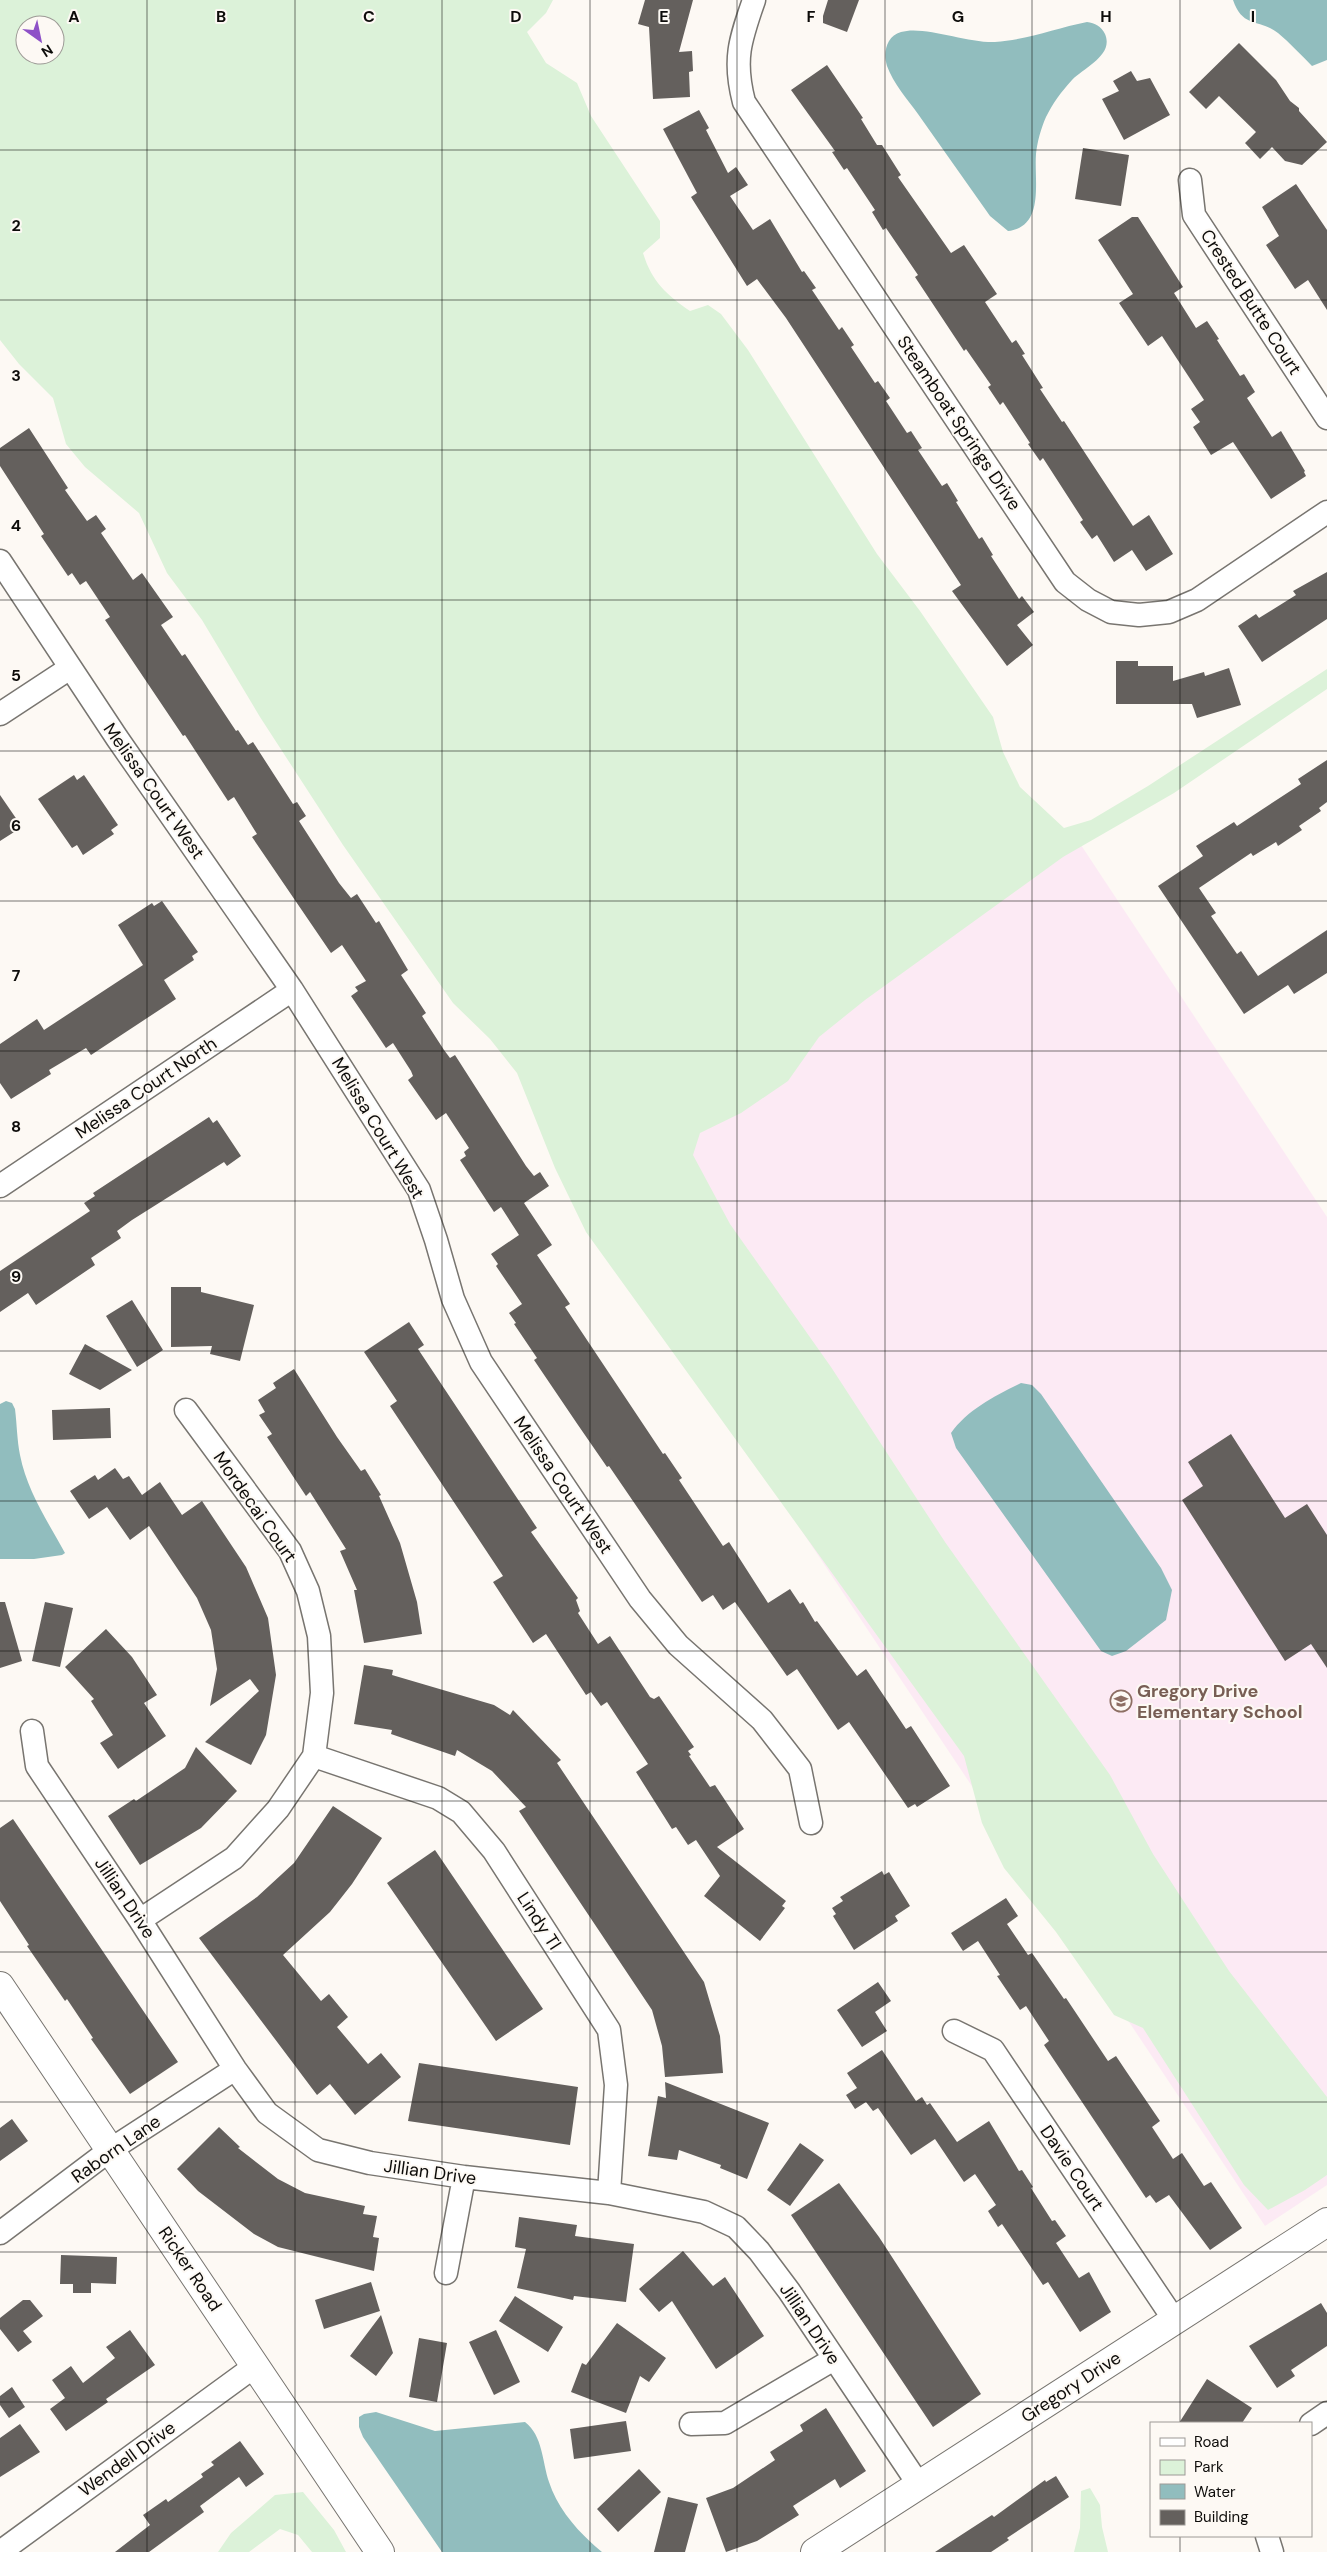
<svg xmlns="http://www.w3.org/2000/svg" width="1327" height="2552" viewBox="0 0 1327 2552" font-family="'DM Sans',sans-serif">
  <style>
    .education { fill: #fceaf4 }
    .green { fill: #dcf2d9; fill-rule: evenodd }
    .water { fill: #91bdbe }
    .building { fill: #64605d }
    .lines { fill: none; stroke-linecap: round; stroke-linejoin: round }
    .street-casing { stroke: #787570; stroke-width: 25 }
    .secondary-casing { stroke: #787570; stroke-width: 30 }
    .street { stroke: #fff; stroke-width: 22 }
    .secondary { stroke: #fff; stroke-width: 28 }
    .grid { fill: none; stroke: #0d0c0a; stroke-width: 1; stroke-opacity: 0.55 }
    .labels { text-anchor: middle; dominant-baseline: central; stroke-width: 4; stroke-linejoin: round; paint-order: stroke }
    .street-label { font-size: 18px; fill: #0d0c0a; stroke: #fdf9f4 }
    .education-label { font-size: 18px; font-weight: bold; fill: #785e54; stroke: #fdf9f4; text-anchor: start }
    .grid-label { font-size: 16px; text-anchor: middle; font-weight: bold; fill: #0d0c0a; stroke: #fdf9f4; stroke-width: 4; stroke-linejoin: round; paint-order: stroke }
  </style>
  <rect width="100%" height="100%" fill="#fdf9f4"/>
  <path class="education" d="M1075,836L1327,1217V2185L1265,2226L568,1180Z"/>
  <path class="green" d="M0,0H553L546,13L527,32L546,63L577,83L591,116L660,221V238L643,253C652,282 666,294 690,311L708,305L721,314L748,350L877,554L920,611L993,717L1003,752L1020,787L1064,828L1091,820L1148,786L1327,669V689L1174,793L1063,857L865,1000L819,1037L788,1081L741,1113L700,1133L693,1155L730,1224L831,1367L945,1542L1110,1775L1153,1854L1229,1971L1327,2097V2175L1305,2190L1268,2210L1244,2185L1143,2028L1114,2015L1056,1932L1004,1868L982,1823L964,1756L586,1232L555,1168L517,1073L490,1039L453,1003L343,845L260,717L202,620L167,573L139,513L85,467L66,444L53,398L19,364L0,340ZM25,25H55V55H25Z
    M1090,2488L1100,2505L1102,2527L1108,2552H1074L1080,2528L1081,2491Z
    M303,2492L334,2530L346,2552H312L298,2535L280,2529L249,2552H218L231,2533L275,2495Z"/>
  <path class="water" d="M1233,0H1327V60L1312,66C1301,55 1290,43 1278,33C1259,18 1243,29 1233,0Z
    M1087,22C1095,23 1101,26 1105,34C1114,55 1085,67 1072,80C1061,92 1053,103 1046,117C1041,128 1037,143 1036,154C1034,181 1045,227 1008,231L990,216C966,182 942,148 918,114C908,100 893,83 887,66C883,53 886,36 901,32C923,25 967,43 995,42C1027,40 1056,28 1087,22Z
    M1021,1383L1032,1385L1041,1394L1161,1568L1172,1590L1166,1620L1126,1651L1112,1656L1101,1651L956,1448L951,1433C967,1410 996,1395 1021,1383Z
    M6,1401L12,1403L15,1409C17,1425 17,1440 20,1455C27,1491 48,1522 65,1553L62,1555L34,1559H0V1404Z
    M376,2412L435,2431L525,2422C543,2436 542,2461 549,2482C558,2510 580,2534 602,2552H442L363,2437L359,2427V2417L364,2414Z"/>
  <path class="building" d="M645,0H693L679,52L692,51L693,71L689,72L690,97L653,99L649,27L638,24Z
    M828,0H859L847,32L823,23V16Z
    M1239,43L1276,80L1290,101L1299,108V111L1327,142L1302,165L1285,161L1272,147L1260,159L1245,143L1256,132L1219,96L1206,109L1189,92Z
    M827,65L863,118L861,119L877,145H882L901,175L898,177L951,253L964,245L997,294L985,302L1012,343L1016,340L1025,354L1022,355L1043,388L1040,389L1062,422L1064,421L1133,526L1149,515L1173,554L1146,571L1132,550L1114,562L1097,535L1092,539L1080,522L1083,520L1043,458L1040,461L1028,444L1030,443L1003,402L1000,405L988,387L991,385L966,349L964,351L915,277L918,275L886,228L883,230L872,212L875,210L847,168L844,170L832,152L835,151L791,90Z
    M1131,71L1137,81L1150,78L1170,115L1124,140L1102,99L1119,91L1113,81Z
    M699,110L709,128L706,130L728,173L736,167L748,185L730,196L753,230L770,219L802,272L804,271L816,288L812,290L839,330L842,327L854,345L851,347L875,383L878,381L890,398L886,401L907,433L911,431L922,448L918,450L942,486L947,483L958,501L956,502L979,539L982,537L993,555L991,556L1019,599L1022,596L1034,612L1017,625L1033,645L1007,666L952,591L961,585L786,318L757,279L747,286L691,197L697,193L663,129Z
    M1083,148L1129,155L1121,206L1075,199Z
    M1296,184L1327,230V310L1308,280L1295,289L1266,245L1279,236L1262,207Z
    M1132,217H1138L1183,287L1174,293L1196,328L1207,321L1219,339L1217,340L1240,376L1244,374L1255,392L1247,398L1272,437L1281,431L1305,471L1304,472L1306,476L1271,499L1233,442L1211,455L1193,427L1200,422L1191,409L1204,400L1162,336L1148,346L1119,303L1133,294L1098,240Z
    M29,428L68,488L65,490L87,521L96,515L106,529L101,533L133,580L142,573L173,617L161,625L182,656L185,654L236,731L238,730L248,745L253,742L293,804L297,802L306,816L299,821L339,883L351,898L357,894L376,923L379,921L408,970L401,975L426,1013L422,1016L444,1050L450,1058L455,1055L526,1166L534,1176L540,1172L549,1186L524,1203L552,1245L537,1255L570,1304L565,1307L663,1454L665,1453L682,1478L679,1480L723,1546L729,1542L768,1603L790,1589L800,1604L803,1602L815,1622L817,1621L857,1676L866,1669L906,1729L911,1726L950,1786L917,1807L915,1804L908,1808L849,1722L838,1730L797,1669L787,1676L735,1602L723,1610L713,1595L702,1602L609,1466L607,1467L578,1425L534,1360L537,1358L514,1324L516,1323L509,1313L522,1304L496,1266L498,1264L491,1254L519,1235L501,1207L494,1212L460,1160L466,1156L464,1152L469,1148L446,1113L436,1120L408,1080L413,1076L411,1071L393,1043L386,1048L366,1018L351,996L358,991L355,987L366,981L342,945L331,953L252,837L257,834L234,797L228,801L185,735L183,736L105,620L110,617L86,581L80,585L72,573L68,576L41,536L44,534L0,466V448Z
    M1327,572V619L1262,662L1238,626L1256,614L1259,618L1296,595L1293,591Z
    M1116,661H1138V666H1173V681L1204,672L1205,676L1229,668L1241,705L1197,718L1192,704H1116Z
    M1327,760V802L1319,808L1321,811L1299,826L1302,830L1278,846L1276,842L1253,856L1251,853L1199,888L1216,913L1211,916L1237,954L1241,951L1258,976L1327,930V973L1294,994L1288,985L1244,1014L1158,886L1203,856L1196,846L1234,822L1237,826L1301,784L1298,779Z
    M74,775L77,780L84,775L118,825L111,830L114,834L83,855L77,845L72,848L38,799Z
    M0,795L22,827L0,841Z
    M162,901L198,952L192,956L194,960L164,980L176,999L91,1055L86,1048L49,1070L51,1074L11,1099L0,1083V1044L37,1019L44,1030L143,965L118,925L152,903L154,906Z
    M209,1117L213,1123L217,1120L241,1156L227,1166L224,1162L132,1220L117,1231L121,1238L91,1258L95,1265L36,1305L28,1293L0,1312V1271L90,1211L84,1203L95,1196L93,1193Z
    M171,1287H201V1292L254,1305L240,1361L210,1354L212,1346L171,1347Z
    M132,1300L163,1350L137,1367L106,1316Z
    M409,1322L424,1345L418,1349L537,1528L531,1532L578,1598L576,1600L580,1611L578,1613L598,1644L610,1636L650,1697L654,1699L659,1696L694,1747L688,1751L691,1755L689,1756L710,1787L715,1785L744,1829L717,1847L786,1901L782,1906L785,1908L760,1941L704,1896L720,1876L696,1840L688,1845L676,1827L672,1829L636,1772L648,1764L607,1702L601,1706L591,1692L586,1695L546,1634L533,1643L493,1582L503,1576L390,1406L397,1401L364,1352Z
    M85,1344L132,1370L100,1390L69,1374Z
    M294,1369L337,1437L361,1471L365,1469L381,1495L379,1496L400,1543L417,1602L422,1634L364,1643L354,1590H357L340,1551L346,1549L310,1492L306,1496L267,1437L272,1434L259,1415L265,1412L258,1400L276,1388L273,1383Z
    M110,1408L111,1438L53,1440L52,1410Z
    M1231,1434L1285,1518L1307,1504L1327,1535V1668L1311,1644L1285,1661L1182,1500L1203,1486L1188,1462Z
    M115,1468L123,1479L129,1476L142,1495L160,1482L182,1515L202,1501L246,1567L268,1618L276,1675L266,1735L251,1765L205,1742L259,1691L250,1679L210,1706L217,1669L211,1630L197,1598L149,1526L130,1540L107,1507L89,1519L70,1491L95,1475L98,1480Z
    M0,1602H5L22,1661L0,1668Z
    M45,1602L73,1608L60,1667L32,1661Z
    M106,1629L132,1657L157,1695L144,1703L166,1736L118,1769L100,1743L113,1735L91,1701L94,1699L65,1667Z
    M364,1665L393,1670L392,1675L494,1705L510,1715L513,1710L561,1760L557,1763L704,1982L720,2036L723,2073L665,2077L662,2046L652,2010L519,1811L526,1807L492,1771L457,1750L455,1756L391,1734L392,1730L354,1724Z
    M196,1747L237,1791L201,1828L140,1865L108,1816L134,1799L136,1801L185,1768Z
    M333,1806L382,1838L352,1884L330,1912L283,1955L321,2001L329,1994L348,2017L337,2027L368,2064L381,2053L401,2077L355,2115L330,2084L317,2095L199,1938L257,1897L294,1863Z
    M13,1819L178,2062L130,2094L91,2039L93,2038L67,1999L65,2001L27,1946L29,1945L0,1901V1828Z
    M435,1850L543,2009L496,2041L387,1883Z
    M882,1871L884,1875L889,1872L910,1906L895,1916L898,1921L854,1950L833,1916L836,1914L832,1908L843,1901L840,1897Z
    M1006,1898L1018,1916L1007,1924L1028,1955L1032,1953L1064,1999L1066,1998L1108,2061L1116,2056L1126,2071L1160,2121L1152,2127L1173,2159L1182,2153L1204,2186L1211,2182L1242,2228L1210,2250L1169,2195L1156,2203L1150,2195L1146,2198L1044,2045L1049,2041L1026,2006L1020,2010L997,1976L1000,1975L978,1941L963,1951L951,1933Z
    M878,1982L891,2001L875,2012L887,2031L862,2047L837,2010Z
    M882,2050L916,2101L922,2097L927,2105L930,2103L957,2142L989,2121L1019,2171L1022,2170L1033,2187L1031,2188L1052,2221L1055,2220L1066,2236L1056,2243L1079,2278L1089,2272L1111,2312L1080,2332L1048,2282L1043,2285L1002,2224L998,2227L988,2211L996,2205L975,2174L964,2182L935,2139L911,2155L878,2108L873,2111L866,2102L855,2109L846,2095L857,2088L847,2073Z
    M419,2063L578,2087L570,2145L408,2121Z
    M665,2082L769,2123L747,2179L720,2168L721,2165L679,2150L677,2160L648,2156L658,2096L666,2098Z
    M12,2119L28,2141L0,2161V2128Z
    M219,2127L240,2147L238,2148L278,2179L305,2193L365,2206L363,2214L377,2216L373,2237L379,2238L374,2271L278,2247L254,2234L198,2191L177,2169Z
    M800,2143L824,2160L790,2206L767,2190Z
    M839,2183L879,2237L981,2394L933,2427L791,2215Z
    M519,2217L577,2225L575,2236L634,2244L626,2302L574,2296L573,2300L517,2288L526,2249L515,2247Z
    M683,2251L713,2286L725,2277L764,2336L716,2369L672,2301L659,2312L639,2289Z
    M61,2255L117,2257L116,2284L91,2283V2293H73V2284H60Z
    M371,2282L380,2311L324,2329L315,2300Z
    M515,2296L563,2327L548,2352L499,2321Z
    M23,2300H30L43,2316L23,2331L32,2342L18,2352L0,2329V2318Z
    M1321,2303L1327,2313V2346L1291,2370L1295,2376L1277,2388L1249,2346Z
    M381,2315L393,2353L376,2376L350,2356Z
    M617,2323L666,2358L649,2382L640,2376L626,2413L571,2392L582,2363L586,2365Z
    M130,2330L155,2365L106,2399L108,2402L66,2431L50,2409L65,2398L52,2380L71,2366L83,2383L115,2358L106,2347Z
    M496,2330L520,2382L494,2395L469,2342Z
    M419,2338L447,2343L437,2402L409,2397Z
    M1207,2379L1252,2408L1242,2423H1179Z
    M12,2387L25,2407L9,2418L0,2405V2396Z
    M826,2408L866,2471L840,2488L835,2479L793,2506L799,2515L757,2541L726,2552L706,2498L733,2488L775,2460L770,2452L803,2431L800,2425Z
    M626,2421L631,2451L574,2459L570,2429Z
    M20,2424L40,2452L0,2477V2438Z
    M240,2441L264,2474L246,2487L239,2477L200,2506L204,2512L149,2552H115L150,2525L143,2515L166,2499L168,2502L203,2477L201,2474L214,2465L211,2462Z
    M639,2469L661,2492L618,2532L597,2509Z
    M1056,2476L1069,2497L1007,2538L1009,2540L991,2552H935L992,2515L994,2517L1045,2480L1046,2482Z
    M668,2497L698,2504L685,2552H654Z"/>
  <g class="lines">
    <g class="street-casing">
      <path id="street" d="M754,0C740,40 733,60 744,102L1065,582L1088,600L1111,612L1139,615L1169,612L1197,600L1327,512
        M1190,180L1194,215L1327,418
        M0,561L117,738L292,990L419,1190L436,1240L453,1299L481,1362L640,1599L678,1645L762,1720L800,1769L811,1823
        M0,714L70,668
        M0,1186L292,990
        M32,1731L37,1766L140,1920L235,2069L267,2113L318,2150L370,2163L464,2177L609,2193L704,2212L736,2227L759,2251L789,2291L919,2485
        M314,1756L438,1798L461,1812L494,1851L609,2030L616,2085L609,2193
        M140,1920L234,1858L278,1809L314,1756L322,1693L319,1636L308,1591L290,1551L186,1410
        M954,2031L993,2050L1175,2321
        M0,2233L110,2150L235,2069
        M446,2273L464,2177
        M691,2424L725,2423L834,2359
        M1311,2424L1327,2413
        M1267,2536L1272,2552
        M0,2552L255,2366"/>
    </g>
    <g class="secondary-casing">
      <path id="secondary" d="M0,1986L380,2552
        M815,2552L1327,2222"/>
    </g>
    <use href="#street" class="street"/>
    <use href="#secondary" class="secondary"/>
  </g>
  <path class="grid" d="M147,0V2552M295,0V2552M442,0V2552M590,0V2552M737,0V2552M885,0V2552M1032,0V2552M1180,0V2423M0,150H1327M0,300H1327M0,450H1327M0,600H1327M0,751H1327M0,901H1327M0,1051H1327M0,1201H1327M0,1351H1327M0,1501H1327M0,1651H1327M0,1801H1327M0,1952H1327M0,2102H1327M0,2252H1327M0,2402H1327M1180,2536V2552"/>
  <defs>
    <g id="school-ring" transform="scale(1.125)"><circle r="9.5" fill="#fdf9f4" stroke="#8d6e63" stroke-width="1.5"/><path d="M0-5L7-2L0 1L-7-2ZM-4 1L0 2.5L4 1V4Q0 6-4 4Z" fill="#8d6e63"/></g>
  </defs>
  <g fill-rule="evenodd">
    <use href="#school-ring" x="1121" y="1701"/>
  </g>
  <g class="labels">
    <g class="street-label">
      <text transform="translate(1251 302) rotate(57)">Crested Butte Court</text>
      <text transform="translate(959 423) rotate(56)">Steamboat Springs Drive</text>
      <text transform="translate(154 791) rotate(55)">Melissa Court West</text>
      <text transform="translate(146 1088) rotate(-34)">Melissa Court North</text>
      <text transform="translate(378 1128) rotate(59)">Melissa Court West</text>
      <text transform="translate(563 1485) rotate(56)">Melissa Court West</text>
      <text transform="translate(255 1507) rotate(55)">Mordecai Court</text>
      <text transform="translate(125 1898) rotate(56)">Jillian Drive</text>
      <text transform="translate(539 1921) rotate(57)">Lindy Tl</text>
      <text transform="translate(116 2149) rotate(-35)">Raborn Lane</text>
      <text transform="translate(1072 2168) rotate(56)">Davie Court</text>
      <text transform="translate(430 2172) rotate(8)">Jillian Drive</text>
      <text transform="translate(190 2269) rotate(56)">Ricker Road</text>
      <text transform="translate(810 2324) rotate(56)">Jillian Drive</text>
      <text transform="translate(1071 2387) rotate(-33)">Gregory Drive</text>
      <text transform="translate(127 2459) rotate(-36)">Wendell Drive</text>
    </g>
    <g class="education-label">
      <text x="1137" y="1691">Gregory Drive<tspan x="1137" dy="21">Elementary School</tspan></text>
    </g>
  </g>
  <g class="grid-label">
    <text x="74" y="22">A</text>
    <text x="221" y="22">B</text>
    <text x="369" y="22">C</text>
    <text x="516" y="22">D</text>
    <text x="664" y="22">E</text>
    <text x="811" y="22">F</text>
    <text x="958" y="22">G</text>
    <text x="1106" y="22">H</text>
    <text x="1253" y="22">I</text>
    <text x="16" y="231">2</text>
    <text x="16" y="381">3</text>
    <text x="16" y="531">4</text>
    <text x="16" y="681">5</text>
    <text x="16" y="831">6</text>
    <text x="16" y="981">7</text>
    <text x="16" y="1132">8</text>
    <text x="16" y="1282">9</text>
  </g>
  <rect x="1150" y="2422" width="162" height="115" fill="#fdf9f4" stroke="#9d9a96"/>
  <rect x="1160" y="2438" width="25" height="8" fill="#ffffff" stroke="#9d9a96"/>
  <text x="1194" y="2447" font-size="15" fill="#0d0c0a">Road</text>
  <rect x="1160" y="2460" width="25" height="15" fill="#dcf2d9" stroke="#9d9a96"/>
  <text x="1194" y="2472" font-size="15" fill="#0d0c0a">Park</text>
  <rect x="1160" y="2484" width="25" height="15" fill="#91bdbe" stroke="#9d9a96"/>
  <text x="1194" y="2497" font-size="15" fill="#0d0c0a">Water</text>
  <rect x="1160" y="2510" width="25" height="15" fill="#64605d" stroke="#9d9a96"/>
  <text x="1194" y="2522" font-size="15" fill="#0d0c0a">Building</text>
  <g transform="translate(40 40) rotate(147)"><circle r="24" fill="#fdf9f4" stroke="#9d9a96"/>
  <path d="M0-4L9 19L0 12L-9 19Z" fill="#8e51c7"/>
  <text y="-8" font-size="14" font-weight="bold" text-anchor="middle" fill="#0d0c0a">N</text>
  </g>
</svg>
